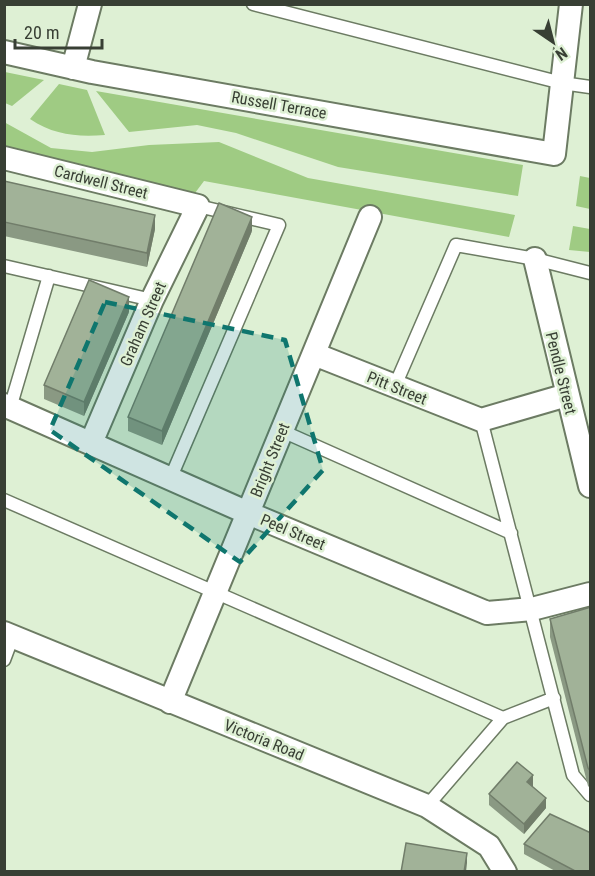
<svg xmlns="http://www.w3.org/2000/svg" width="595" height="876" viewBox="0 0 595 876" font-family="'Roboto Condensed',sans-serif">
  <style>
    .green { fill: #9fcb83 }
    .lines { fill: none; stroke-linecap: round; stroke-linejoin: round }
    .service-casing { stroke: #6c7b63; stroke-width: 15 }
    .minor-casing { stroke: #6c7b63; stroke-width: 26 }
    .service { stroke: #fff; stroke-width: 12 }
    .minor { stroke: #fff; stroke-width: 22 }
    .wall { fill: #8a9983 }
    .shaded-wall { fill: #717d6a }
    .building { fill: #a1b298; stroke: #717d6a; stroke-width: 1.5 }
    .marked { fill: #0f766e; fill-opacity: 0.2; stroke: #0f766e; stroke-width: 4.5; stroke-dasharray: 12 8; stroke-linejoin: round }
    .labels { text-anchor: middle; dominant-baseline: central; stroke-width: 5; stroke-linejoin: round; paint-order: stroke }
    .street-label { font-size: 16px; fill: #383f34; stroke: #def0d4 }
  </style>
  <rect width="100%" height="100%" fill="#def0d4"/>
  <path class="green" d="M5,72L44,80L12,106L5,103Z
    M59,84L87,90L105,135C76,137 54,135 30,119Z
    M96,91L523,165L518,196L338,167L236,133L197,125L129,132Z
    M4,122L51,148L92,152L149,145L219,142L308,178L515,215L509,237L204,181L195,193L5,152Z
    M580,176L590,178V209L576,206Z
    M573,226L590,229V252L569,250Z"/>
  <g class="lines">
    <g class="service-casing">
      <path id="service" d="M253,4L562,83L590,87
        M4,266L152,300
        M394,388L456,245L535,259L590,273
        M10,408L49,276
        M481,420L573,775L590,795
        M282,431L511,533
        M171,477L279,225L198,206
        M4,500L503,718L554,698
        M4,660L13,636
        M427,806L503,718"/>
    </g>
    <g class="minor-casing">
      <path id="minor" d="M4,52L92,72L554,154L571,4
        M73,68L90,4
        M4,158L198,206L152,300L91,443
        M535,259L590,486
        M314,354L481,420L567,395
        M4,405L248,513L487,613L532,609L590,594
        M4,633L427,806L489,846L505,872
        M170,702L370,217"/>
    </g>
    <use href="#service" class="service"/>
    <use href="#minor" class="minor"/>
  </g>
  <path class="wall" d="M4,181L155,229L147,267L4,236Z
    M252,231L162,445L128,431V417Z
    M129,312L84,416L44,399V385Z
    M591,607V789L588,786L550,637V619Z
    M532,786L546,808L524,834L489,805V794Z
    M524,844L591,872H557L524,854Z"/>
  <path class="shaded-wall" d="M155,215V229L147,267V253Z
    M252,217V231L162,445V431Z
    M129,297V312L84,416V402Z
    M533,775V786L527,792V782Z
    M546,798V808L524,834V824Z
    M467,853V863L466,872H464Z"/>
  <path class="building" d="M4,181L155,215L147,253L4,222Z
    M219,203L252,217L162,431L128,417Z
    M89,280L129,297L84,402L44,385Z
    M591,607V772L588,768L550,619Z
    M517,762L533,775L527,782L546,798L524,824L489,794Z
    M550,814L591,833V872H577L524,844Z
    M406,843L467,853L464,872H401Z"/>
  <path class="marked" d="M105,302L285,340L323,470L240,562L50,430Z"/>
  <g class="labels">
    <g class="street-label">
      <text transform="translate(279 105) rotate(10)">Russell Terrace</text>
      <text transform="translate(101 182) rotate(14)">Cardwell Street</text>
      <text transform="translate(143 324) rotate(-66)">Graham Street</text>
      <text transform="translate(561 373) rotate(76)">Pendle Street</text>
      <text transform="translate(397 388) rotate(22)">Pitt Street</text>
      <text transform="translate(270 460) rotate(-68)">Bright Street</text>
      <text transform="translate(293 532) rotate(23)">Peel Street</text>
      <text transform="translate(264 740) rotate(22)">Victoria Road</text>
    </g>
  </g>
  <rect width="595" height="876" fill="none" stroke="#383f34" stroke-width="12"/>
  <g transform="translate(553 42) rotate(145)" stroke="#def0d4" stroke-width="4.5" paint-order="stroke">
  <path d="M0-4.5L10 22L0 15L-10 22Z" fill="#383f34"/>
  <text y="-9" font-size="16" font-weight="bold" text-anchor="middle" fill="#383f34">N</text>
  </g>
  <path d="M15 39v9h87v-9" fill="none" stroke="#383f34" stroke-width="3"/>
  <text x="24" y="39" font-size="18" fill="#383f34" stroke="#def0d4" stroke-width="4.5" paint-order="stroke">20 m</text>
</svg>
